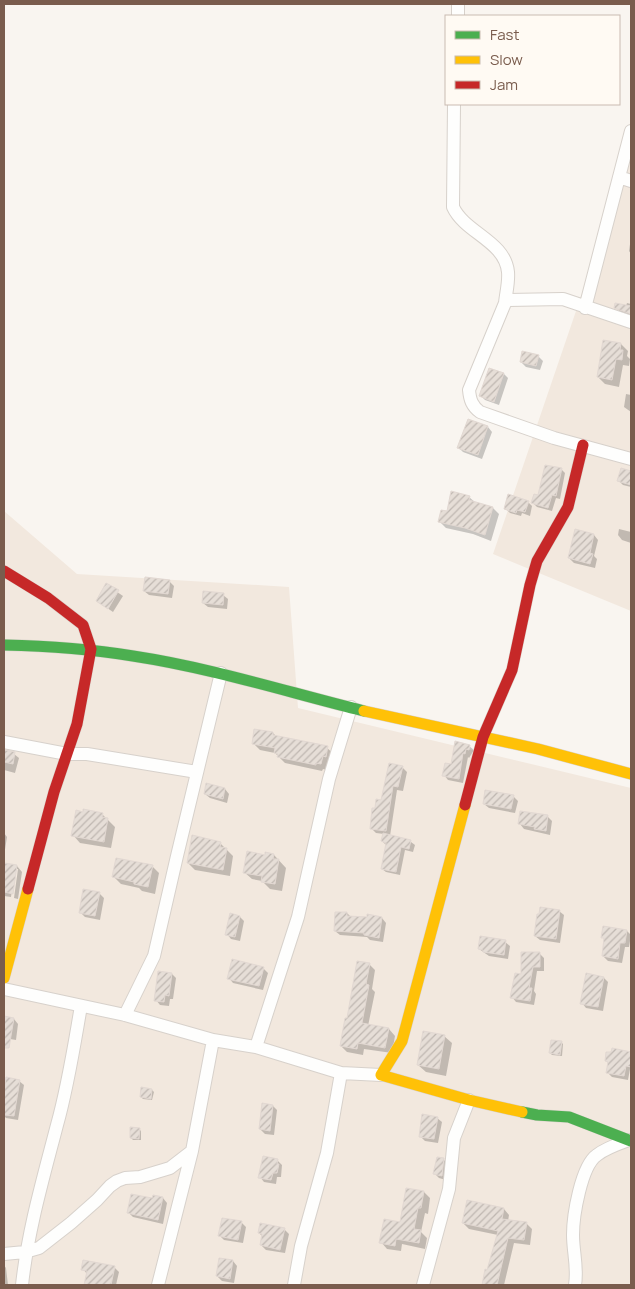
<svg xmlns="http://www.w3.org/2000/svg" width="635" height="1289" viewBox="0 0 635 1289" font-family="Manrope,sans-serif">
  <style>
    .residential { fill: #f2e8de }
    .shadow { fill: #0003 }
    .building { fill: url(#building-hatch); stroke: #e2d8d2 }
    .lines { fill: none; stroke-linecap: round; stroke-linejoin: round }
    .street-casing { stroke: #d7d1cb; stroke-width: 14 }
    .fast-casing { stroke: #d9d2cb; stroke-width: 12 }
    .slow-casing { stroke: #d9d2cb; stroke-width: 12 }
    .jam-casing { stroke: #d9d2cb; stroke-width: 12 }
    .street { stroke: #fefefd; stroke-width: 12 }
    .fast { stroke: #4caf50; stroke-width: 11 }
    .slow { stroke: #ffc107; stroke-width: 11 }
    .jam { stroke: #c62828; stroke-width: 11 }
  </style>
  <defs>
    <pattern id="building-hatch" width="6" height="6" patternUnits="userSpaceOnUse" patternTransform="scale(1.25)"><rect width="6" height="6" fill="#e6ded7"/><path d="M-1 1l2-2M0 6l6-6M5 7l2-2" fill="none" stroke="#bfb7b1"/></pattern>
  </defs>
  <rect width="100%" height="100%" fill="#f9f5f0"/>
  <path class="residential" d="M631,143V611L493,554L630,153Z
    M4,511L77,574L289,587L298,708L631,788V1285H4Z"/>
  <path class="shadow" d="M631,237V254L629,251Z
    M627,303L631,304V316L620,312L616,307L626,306Z
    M621,344L628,351L627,356L630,359L629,366L623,365L619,387L605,384L598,377Z
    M538,356L543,361L540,370L526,367L521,362Z
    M504,374L508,378L499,405L485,400L481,396Z
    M626,394L631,395V412L624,407Z
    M468,420L488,427L492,432L482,459L463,452L459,448Z
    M561,469L565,473L560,499L556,498L552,511L537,507L533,503L539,497Z
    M622,470L631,472V487L623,485L618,480Z
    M469,497L476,503L493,508L499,514L491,541L473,534L446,528L440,522Z
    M528,502L532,506L530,516L522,513L521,516L510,513L505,508Z
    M619,529L631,532V543L622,540L618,535Z
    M576,531L594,535L598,540L594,556L597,559L595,568L574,563L569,558Z
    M169,581L174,586L172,598L149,595L144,591Z
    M107,585L123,596L113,612L97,601Z
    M223,595L228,599L227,609L208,607L203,603Z
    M273,733L277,737L327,748L334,754L327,770L323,769L322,771L285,763L275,753L260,750L253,743Z
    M456,743L469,746L474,750L469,758L468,757L463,783L448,780L444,775L452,765Z
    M4,752L14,754L19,758L15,773L4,770Z
    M402,767L407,772L403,791L397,790L390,836L411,842L415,845L413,852L405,850L400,875L386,872L382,869L386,845L382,841L384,834L376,833L371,828L376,809Z
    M225,789L229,794L227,803L210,798L205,794Z
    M513,796L518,801L515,813L489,808L484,804Z
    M102,814L115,827L111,848L80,843L73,835Z
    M548,817L552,821L550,835L524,829L520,824Z
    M4,833L7,837L4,856Z
    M220,843L233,856L230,876L195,870L188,863Z
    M274,855L286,868L282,891L270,889L262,881L252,879L244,872L266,856Z
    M4,864L17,866L22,872L18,899L14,898L18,869H15L11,897L4,896Z
    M152,866L159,873L155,894L142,891L139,888L121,884L114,877Z
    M99,893L104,898L100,920L85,917L80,912Z
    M559,911L564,915L560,943L540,940L535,936Z
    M347,913L351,917L382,918L386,923L383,942L370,940L367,937L340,935L335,931Z
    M240,917L244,921L240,941L231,939L227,934Z
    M627,931L631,935L629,947H625L622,963L608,961L603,956L605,940L603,937Z
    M505,942L510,946L508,959L489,956L479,949Z
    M539,953L544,958V971H537L534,991L536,994L534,1005L516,1002L512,997L522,976Z
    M369,964L375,970L372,989L375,992L368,1026L389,1029L395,1036L392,1053L364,1049L363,1055L347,1052L341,1046L348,1019Z
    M263,968L268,973L263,990L233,983L229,978Z
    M172,974L176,978L173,999H170L169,1006L160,1005L156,1000Z
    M604,978L608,982L603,1011L586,1008L582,1003Z
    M4,1018L14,1019L18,1024L16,1040L4,1038Z
    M444,1036L452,1043L446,1076L426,1072L418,1065Z
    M561,1042L563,1044L562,1056L552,1055L550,1053Z
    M613,1050L631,1053V1070L630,1069L628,1080L612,1077L607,1072L609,1063L606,1061L612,1054Z
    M7,1079L19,1081L24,1085L18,1120L6,1118L4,1116V1099Z
    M152,1090L154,1092L152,1100L143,1099L141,1097Z
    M273,1106L277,1110L274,1135L265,1134L260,1129Z
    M437,1118L442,1122L438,1143L425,1141L420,1136Z
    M139,1129L141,1131V1140H133L131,1138Z
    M443,1159L448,1164L446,1180L439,1178L435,1174Z
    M277,1160L282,1165L281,1177H277L276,1184L264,1182L260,1177Z
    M424,1192L430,1198L428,1214L425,1213L421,1232L427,1238L425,1249L402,1244L401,1251L387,1249L381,1242L401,1224Z
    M163,1198L167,1203L163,1224L133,1217L128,1212L153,1200Z
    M504,1209L509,1215L508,1221L526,1223L532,1229L530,1245L514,1243L504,1285H483L486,1271H488L498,1235L469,1229L463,1223Z
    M241,1222L246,1227L243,1243L224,1240L220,1236Z
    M284,1229L289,1234L285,1253L266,1250L261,1245L263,1237L259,1233Z
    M233,1261L237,1266L234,1283L222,1281L217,1276Z
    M4,1265L6,1268L8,1285H4Z
    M114,1267L119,1272L116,1285H85L87,1274L83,1269Z"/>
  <path class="building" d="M615,303L631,306V314L614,308Z
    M603,340L621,343L620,350H623L622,360L616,359L612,380L597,377Z
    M522,351L539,355L536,366L520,362Z
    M489,368L504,373L494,402L479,396Z
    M468,419L488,426L478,455L457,448Z
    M545,465L562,468L556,496L552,495L548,508L531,503L534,494L538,495Z
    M621,468L631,471V485L617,481Z
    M451,491L470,496L469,500L493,507L485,535L465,528L438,522L441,510L447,511Z
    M508,494L529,501L525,512L517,510L516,513L504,509Z
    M575,529L594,534L590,553L593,554L590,564L568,558Z
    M145,577L170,580L168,594L143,591Z
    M106,583L119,590L108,609L96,601Z
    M203,591L224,593L223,605L202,603Z
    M254,729L273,732V735L328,746L326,757L323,756L321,764L316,763V765L277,757L278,754L274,753L275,748L252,744Z
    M455,741L470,745L469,750L466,749L465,754L463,753L459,779L442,776L445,763L451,764Z
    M4,750L15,752L13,764L4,762Z
    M389,763L403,766L398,787L393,786L386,831L370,829L372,808H375L376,799L381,800Z
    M206,783L225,788L223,799L204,794Z
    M485,790L514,795L511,809L483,804Z
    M83,809L103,813L102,817L108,818L104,842L71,836L76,810L83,812Z
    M520,811L548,815L546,831L534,829L535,827L518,824Z
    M383,833L411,840L409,849L401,847L396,872L381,869L386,843L381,841Z
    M192,835L221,842L220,847L227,848L223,870L187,863Z
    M247,851L265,855V852L274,854L273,859H279L275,884L261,882L262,876L243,873Z
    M116,858L153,865L148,887L134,884V882L112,877Z
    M4,863L17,865L13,894L4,892Z
    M83,889L100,892L95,916L79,913Z
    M540,907L560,910L556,939L534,936L537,914H539Z
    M335,912H347V916L367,917V914L382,917L379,938L364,935V933L334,931Z
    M230,913L240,916L235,937L225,935Z
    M603,926L627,930L625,943H620L618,959L602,956L604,938H601Z
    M480,936L506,940L504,955L483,952V950L478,949Z
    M521,952H540V967H533L529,988H532L530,1001L510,998L515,973L521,974Z
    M232,959L264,967L259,986L227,979Z
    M357,961L370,963L366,984L369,985L362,1023L389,1028L385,1048L358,1043L357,1049L340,1046L345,1018H347Z
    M158,971L172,973L169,996L165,995L164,1002L154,1001Z
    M586,973L604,977L598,1007L580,1004Z
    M4,1016L14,1018L9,1048H4Z
    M423,1031L445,1035L439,1069L417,1065Z
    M551,1040L562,1041L560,1055L549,1053Z
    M612,1048L631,1052V1067L626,1066L624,1076L606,1073L608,1062L605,1061L606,1052H611Z
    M6,1077L20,1080L14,1116L4,1115V1091Z
    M141,1087L152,1089L151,1099L140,1097Z
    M262,1103L273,1105L270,1131L259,1129Z
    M422,1114L438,1117L434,1139L419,1137Z
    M130,1127L140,1128L139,1139L130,1138Z
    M263,1156L278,1159L277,1164H279L277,1173H273L271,1180L258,1178Z
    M437,1157L444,1158L442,1176L433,1174Z
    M406,1188L424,1191L421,1208H418L414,1229L421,1230L419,1243L396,1239L395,1246L379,1243L384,1219L400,1222Z
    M131,1194L152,1198L153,1195L163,1197L158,1220L127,1213Z
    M467,1200L504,1208L502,1219L527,1222L524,1240L508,1238L497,1285H482L485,1269L487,1270L498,1231L462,1223Z
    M222,1218L242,1221L238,1240L218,1236Z
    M260,1223L285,1228L280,1250L260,1245L262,1234L258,1233Z
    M219,1258L233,1260L230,1279L216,1276Z
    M83,1260L115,1266L111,1285H84L87,1271L81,1270Z"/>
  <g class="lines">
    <g class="street-casing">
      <path id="street" d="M458,16V4
        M454,104L453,207C465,233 505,241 508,272C509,282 506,293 505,303
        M619,177L631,181
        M585,308L631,131
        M631,322L563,299L508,300L505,303L469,390C470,400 472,406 480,412L554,438L631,459
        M4,742L67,754H87L197,772
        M4,989L125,1015L213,1040L256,1047L341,1073L381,1075
        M125,1015L154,956L177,856L221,673
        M256,1047L298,917L329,779L351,707
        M4,1254L25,1252L39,1248L71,1223L97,1200L110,1186L117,1181L125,1178L140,1177L170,1168L192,1151
        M22,1285C28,1230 43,1179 57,1125C68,1086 74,1046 81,1006
        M158,1285L192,1151L213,1040
        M294,1285L301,1246L327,1153L341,1073
        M423,1285L449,1189L454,1138L469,1100
        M575,1285C578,1268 573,1252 573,1235C573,1216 581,1166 597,1155C606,1148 618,1144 629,1140"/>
    </g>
    <g class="fast-casing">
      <path id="fast" d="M4,645C48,646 90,649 133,656C212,668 287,692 364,711
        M522,1112L537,1115L569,1117L631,1141"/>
    </g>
    <g class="slow-casing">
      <path id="slow" d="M364,711L538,749L631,774
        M465,805L402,1041L381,1075L469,1100L522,1112
        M4,978L28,889"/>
    </g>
    <g class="jam-casing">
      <path id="jam" d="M4,571L48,598L83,625L91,649L77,724L54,792L28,889
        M465,805L483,737L512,670L530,585L537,561L568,507L583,445"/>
    </g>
    <use href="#street" class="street"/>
    <use href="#fast" class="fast"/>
    <use href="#slow" class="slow"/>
    <use href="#jam" class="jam"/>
  </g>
  <rect width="635" height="1289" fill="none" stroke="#7a5c4d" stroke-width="10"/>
  <rect x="445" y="15" width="175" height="90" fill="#fffaf3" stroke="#cabbb1"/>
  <rect x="455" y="31" width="25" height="8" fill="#4caf50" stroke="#cabbb1"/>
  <text x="490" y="40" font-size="15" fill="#7a5c4d">Fast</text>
  <rect x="455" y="56" width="25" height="8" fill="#ffc107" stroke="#cabbb1"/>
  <text x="490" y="65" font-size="15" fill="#7a5c4d">Slow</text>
  <rect x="455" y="81" width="25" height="8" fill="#c62828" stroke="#cabbb1"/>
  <text x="490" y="90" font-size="15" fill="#7a5c4d">Jam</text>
</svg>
